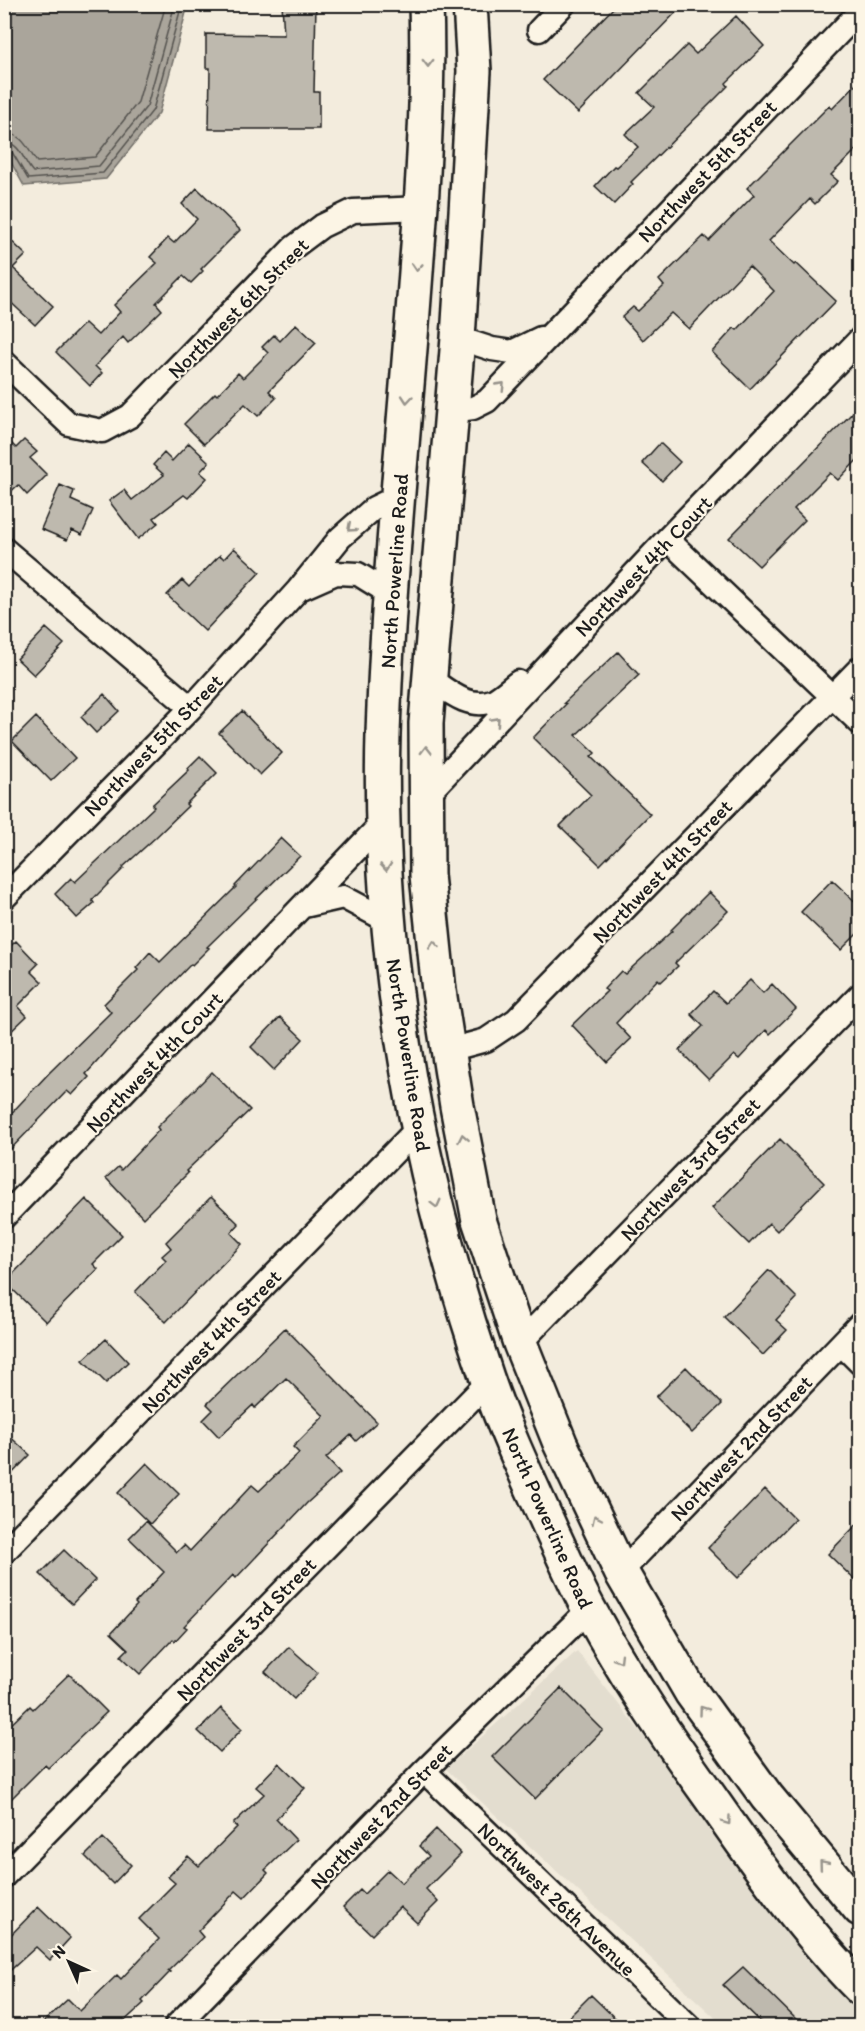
<svg xmlns="http://www.w3.org/2000/svg" width="865" height="2031" viewBox="0 0 865 2031" font-family="Itim,sans-serif">
  <style>
    .built { fill: #e3ddcf }
    .water { fill: #aaa59b; stroke: #716e68; stroke-width: 1.5 }
    .lines { fill: none; stroke-linecap: round; stroke-linejoin: round }
    .shore { stroke: #55534f; stroke-width: 1.5 }
    .building { fill: #beb9ae; stroke: #1c1c1c; stroke-width: 1.5 }
    .minor-casing { stroke: #1c1c1c; stroke-width: 27 }
    .secondary-casing { stroke: #1c1c1c; stroke-width: 38 }
    .minor { stroke: #fcf5e5; stroke-width: 22 }
    .secondary { stroke: #fcf5e5; stroke-width: 33 }
    .oneway { stroke: #97938b }
    .labels { text-anchor: middle; dominant-baseline: central; stroke-width: 4.5; stroke-linejoin: round; paint-order: stroke }
    .street-label { font-size: 21px; fill: #1c1c1c; stroke: #fcf5e5 }
  </style>
  <rect width="100%" height="100%" fill="#f3ecdd"/>
  <filter id="ink" filterUnits="userSpaceOnUse"><feTurbulence type="fractalNoise" baseFrequency=".0167" numOctaves="2"/><feDisplacementMap in="SourceGraphic" scale="12" xChannelSelector="R" yChannelSelector="G"/><feConvolveMatrix kernelMatrix="1 2 1 2 8 2 1 2 1" color-interpolation-filters="sRGB"/></filter>
  <g filter="url(#ink)">
    <path class="built" d="M577,1651L860,2013V2026H724L446,1769Z"/>
    <path class="water" d="M4,5H188L159,113L106,179L24,186L5,151Z"/>
    <g class="lines">
      <path class="shore" d="M4,133C24,134 27,149 37,162L95,157L138,102L166,4
        M4,142C21,143 23,161 33,172L99,166L147,106L175,4
        M4,149L12,152L28,179L103,173L153,110L182,4"/>
    </g>
    <path class="building" d="M282,4H316L314,92H319V129H209L210,68H206V34L284,35Z
      M617,4H684L578,113L543,80Z
      M736,16L764,46L726,83L728,86L709,105L631,182L633,184L614,204L595,186L614,166L616,167L638,147L625,134L654,107L639,93L687,45L696,54Z
      M861,79V145L831,175L838,181L815,204L810,199L769,241L794,265L796,263L836,301L750,389L712,352L734,328L737,330L774,291L749,266L689,329L671,313L643,340L622,317L633,307L638,311L664,286L659,280L704,236L709,241L754,195L747,188L829,106L832,109Z
      M197,188L240,230L201,269L203,271L191,283L183,276L156,303L162,310L128,343L123,337L95,366L102,373L90,386L56,352L85,323L98,335L120,312L114,305L157,263L150,257L168,238L174,243L197,219L182,204Z
      M4,234L26,255L13,268L53,306L35,325L4,296Z
      M296,324L316,343L269,391L276,398L258,416L245,404L204,444L184,424L215,393L217,395L238,373L243,378L268,353L262,347L274,335L280,341Z
      M861,404V456L838,480L830,473L794,509L805,520L759,566L729,538Z
      M4,436L16,448L24,440L37,452L30,458L47,475L27,495L18,485L4,498Z
      M189,443L209,462L200,472L207,478L188,498L184,495L154,518L158,523L138,539L109,501L124,490L132,500L164,475L153,465L164,453L172,461Z
      M660,443L680,462L662,481L642,463Z
      M60,485L74,491L71,500L93,510L82,535L72,530L67,540L41,529Z
      M234,548L260,572L205,631L167,595L182,580L189,587L220,555L224,559Z
      M46,628L64,644L34,675L17,659Z
      M618,652L639,675L576,735L595,753L591,757L650,814L600,865L560,826L591,795L533,738L566,704L564,703Z
      M104,694L119,711L96,733L81,717Z
      M242,711L282,753L260,775L219,733Z
      M36,717L75,758L51,781L12,741Z
      M200,756L217,773L186,804L188,806L155,838L123,867L124,868L92,900L94,903L77,918L55,894L71,878L75,882L154,807L152,805L189,770L188,768Z
      M281,838L300,856L207,947L209,948L192,965L191,964L114,1043L86,1074L89,1077L72,1095L67,1091L4,1156V1121L49,1073L111,1012L104,1004L138,970L136,968L150,952L160,962L236,887L235,886Z
      M832,880L861,907V930L841,950L801,912Z
      M709,892L728,911L675,963L678,966L661,982L658,979L616,1023L631,1039L607,1062L572,1025L607,991L604,989L621,971L625,974L672,931L671,930Z
      M16,941L38,964L31,971L42,982L18,1006L27,1016L4,1038V952Z
      M750,980L763,993L772,984L796,1009L770,1034L766,1030L739,1059L734,1055L709,1080L679,1050L703,1026L691,1014L713,991L726,1003Z
      M280,1017L303,1039L274,1070L251,1047Z
      M212,1072L250,1110L186,1171L188,1173L143,1218L106,1178L118,1167L121,1170L159,1130L157,1127Z
      M780,1139L824,1183L777,1231L769,1223L749,1244L712,1208Z
      M211,1197L239,1224L231,1233L242,1244L166,1322L135,1292L166,1260L162,1256L171,1248L166,1242Z
      M86,1199L122,1235L93,1264L98,1269L46,1322L5,1282Z
      M769,1270L797,1298L776,1320L787,1330L763,1355L724,1317Z
      M285,1328L377,1422L356,1441L351,1435L326,1458L340,1473L307,1503L236,1578L233,1575L184,1626L187,1628L175,1641L173,1639L140,1674L121,1656L128,1649L111,1633L137,1605L135,1603L164,1572L129,1538L146,1521L177,1552L184,1545L190,1551L252,1485L259,1491L299,1453L293,1447L324,1416L286,1378L255,1408L253,1405L219,1437L203,1420L213,1410L207,1404Z
      M106,1339L128,1362L106,1383L83,1360Z
      M686,1367L722,1404L692,1433L656,1397Z
      M4,1431L30,1455L4,1482Z
      M147,1463L179,1494L150,1524L118,1493Z
      M765,1489L795,1519L738,1578L708,1548Z
      M861,1520V1586L828,1554Z
      M64,1550L95,1580L72,1604L40,1574Z
      M289,1647L318,1673L294,1699L265,1672Z
      M69,1674L107,1712L48,1768L45,1765L4,1806V1731L30,1706L33,1709Z
      M561,1688L603,1730L535,1799L492,1757Z
      M221,1708L242,1729L220,1752L198,1731Z
      M279,1763L305,1788L276,1819L296,1840L265,1870L268,1873L244,1898L236,1891L198,1931L203,1937L168,1971L170,1972L142,2001L144,2003L119,2026H39L68,1999L80,2011L117,1975L121,1979L159,1939L139,1919L175,1883L168,1877L188,1856L199,1866L237,1827L233,1824L264,1794L256,1787Z
      M436,1829L461,1854L426,1889L438,1902L417,1923L400,1907L372,1935L343,1907L360,1890L364,1894L388,1870L402,1883L429,1856L419,1846Z
      M103,1838L131,1865L113,1884L85,1856Z
      M38,1907L70,1938L50,1960L36,1947L4,1976V1942Z
      M743,1967L803,2026H765L723,1985Z
      M591,1995L623,2026H560Z"/>
    <g class="lines">
      <g class="minor-casing">
        <path id="minor" d="M539,30L564,4
          M458,338L492,349L512,352L541,338
          M4,362L69,424L102,431L130,416L294,247L322,226L353,211L421,208
          M451,411L473,408L487,401L860,11
          M667,539L860,723
          M4,549L191,708
          M302,588L336,573L358,574L392,595
          M429,678C448,691 470,711 494,700C503,695 510,688 518,682
          M427,795L667,539L860,339
          M4,898L191,708L298,590L340,538L374,508L399,496
          M304,906L343,897L390,922
          M449,1050L486,1040L516,1020L860,668
          M4,1217L383,822
          M520,1343L860,995
          M841,1344L860,1363
          M4,1552L417,1129
          M621,1572L860,1324
          M424,1771L689,2026
          M4,1876L488,1382
          M176,2026L424,1771L589,1609"/>
      </g>
      <g class="secondary-casing">
        <path id="secondary" d="M426,4C429,89 424,174 417,258C406,416 388,575 383,734C377,953 416,1171 487,1378C505,1431 530,1483 553,1534C565,1559 576,1586 590,1611C625,1676 667,1737 710,1797C756,1863 804,1931 860,1988
          M470,4L474,71L466,212L458,338L426,723L427,875L439,991L457,1106L479,1220L520,1343L560,1443L621,1572L691,1692L767,1797L860,1909"/>
      </g>
      <use href="#minor" class="minor"/>
      <use href="#secondary" class="secondary"/>
    </g>
    <defs><path id="oneway-chevron" d="M-2-3.5L2.5 0L-2 3.5" fill="none" stroke-width="1.6" stroke-linecap="round" stroke-linejoin="round" transform="scale(1.5)"/></defs>
    <g class="oneway">
      <use href="#oneway-chevron" transform="translate(428 63) rotate(90)"/>
      <use href="#oneway-chevron" transform="translate(417 267) rotate(94)"/>
      <use href="#oneway-chevron" transform="translate(501 386) rotate(-46)"/>
      <use href="#oneway-chevron" transform="translate(407 399) rotate(95)"/>
      <use href="#oneway-chevron" transform="translate(351 528) rotate(139)"/>
      <use href="#oneway-chevron" transform="translate(496 721) rotate(-47)"/>
      <use href="#oneway-chevron" transform="translate(426 750) rotate(-91)"/>
      <use href="#oneway-chevron" transform="translate(386 867) rotate(86)"/>
      <use href="#oneway-chevron" transform="translate(434 945) rotate(-96)"/>
      <use href="#oneway-chevron" transform="translate(463 1138) rotate(-101)"/>
      <use href="#oneway-chevron" transform="translate(436 1204) rotate(76)"/>
      <use href="#oneway-chevron" transform="translate(596 1519) rotate(-115)"/>
      <use href="#oneway-chevron" transform="translate(619 1659) rotate(59)"/>
      <use href="#oneway-chevron" transform="translate(703 1710) rotate(-126)"/>
      <use href="#oneway-chevron" transform="translate(727 1821) rotate(54)"/>
      <use href="#oneway-chevron" transform="translate(823 1864) rotate(-130)"/>
    </g>
  </g>
  <g class="labels">
    <g class="street-label">
      <text transform="translate(707 171) rotate(-46)">Northwest 5th Street</text>
      <text transform="translate(238 308) rotate(-45)">Northwest 6th Street</text>
      <text transform="translate(643 566) rotate(-46)">Northwest 4th Court</text>
      <text transform="translate(394 571) rotate(-86)">North Powerline Road</text>
      <text transform="translate(153 745) rotate(-46)">Northwest 5th Street</text>
      <text transform="translate(662 871) rotate(-46)">Northwest 4th Street</text>
      <text transform="translate(409 1055) rotate(81)">North Powerline Road</text>
      <text transform="translate(154 1062) rotate(-46)">Northwest 4th Court</text>
      <text transform="translate(690 1169) rotate(-46)">Northwest 3rd Street</text>
      <text transform="translate(211 1341) rotate(-46)">Northwest 4th Street</text>
      <text transform="translate(741 1448) rotate(-46)">Northwest 2nd Street</text>
      <text transform="translate(548 1518) rotate(66)">North Powerline Road</text>
      <text transform="translate(246 1629) rotate(-46)">Northwest 3rd Street</text>
      <text transform="translate(381 1816) rotate(-46)">Northwest 2nd Street</text>
      <text transform="translate(557 1899) rotate(44)">Northwest 26th Avenue</text>
    </g>
  </g>
  <rect width="865" height="2031" fill="none" stroke="#fcf5e5" stroke-width="24"/>
  <rect x="12" y="12" width="841" height="2007" fill="none" stroke="#1c1c1c" stroke-width="2" filter="url(#ink)"/>
  <g transform="translate(69 1962) rotate(315)" stroke="#fcf5e5" stroke-width="4.5" paint-order="stroke">
  <path d="M0-4.5L10 22L0 15L-10 22Z" fill="#1c1c1c"/>
  <text y="-9" font-size="16" font-weight="bold" text-anchor="middle" fill="#1c1c1c">N</text>
  </g>
</svg>
